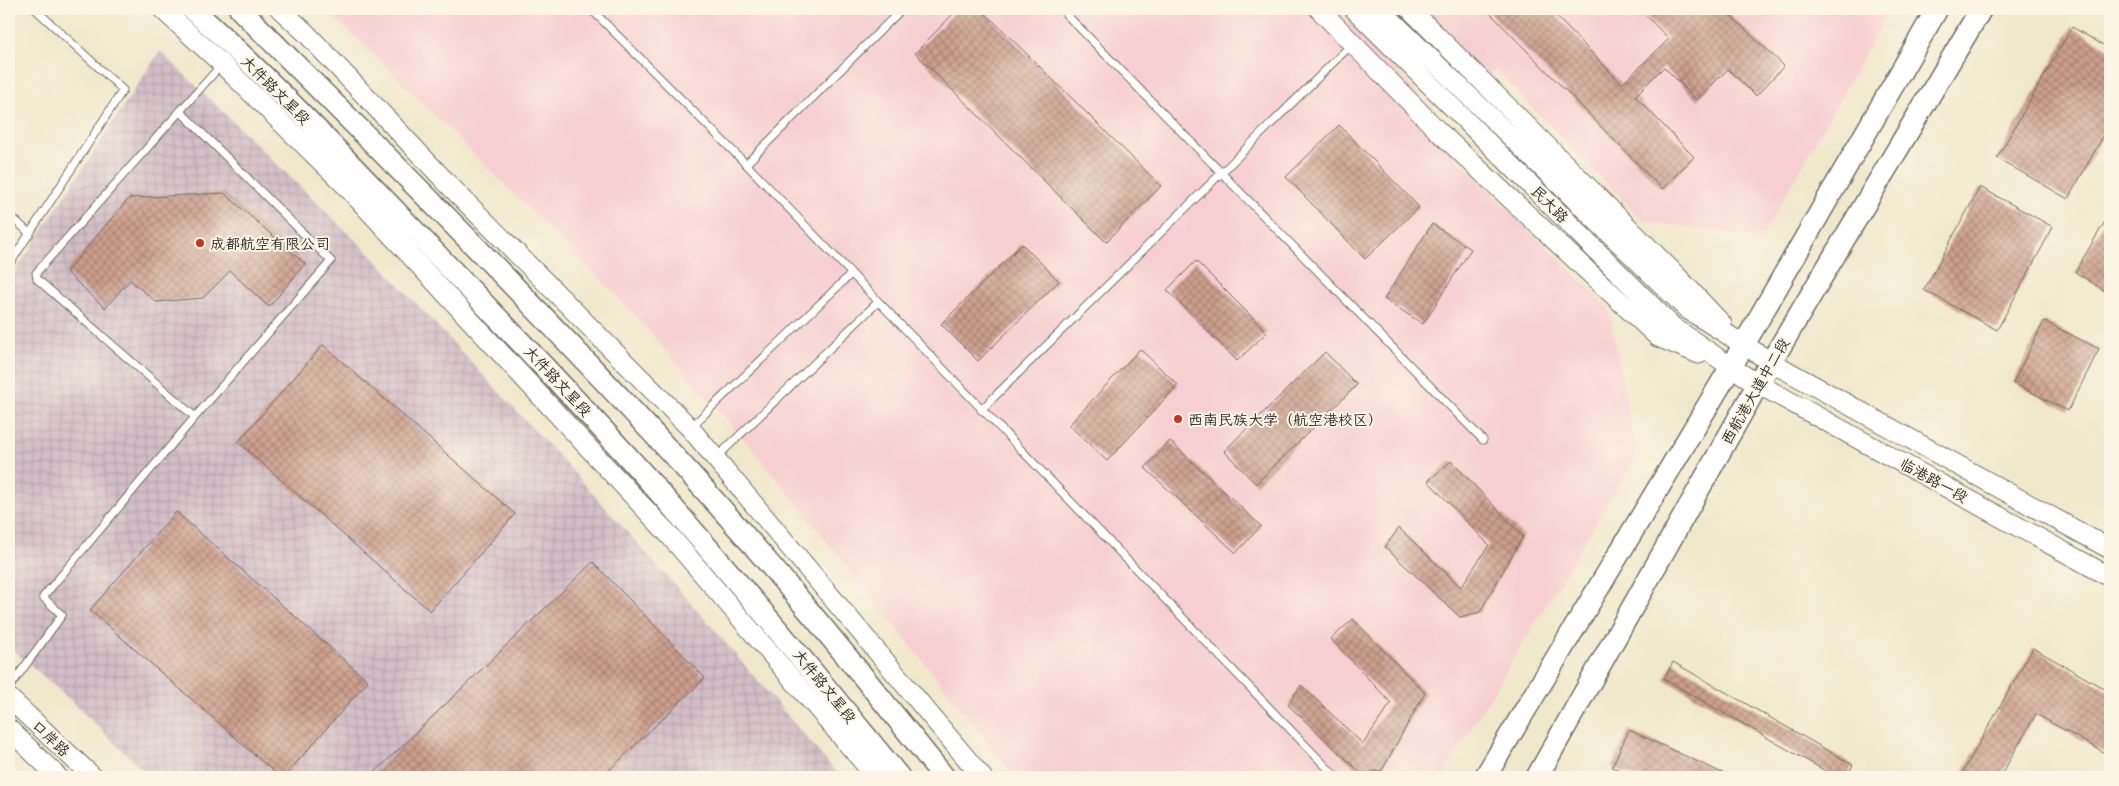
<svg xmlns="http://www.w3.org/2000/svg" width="2119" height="786" viewBox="0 0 2119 786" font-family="'Patrick Hand','LXGW WenKai TC',sans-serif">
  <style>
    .built { fill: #f7cfd2 }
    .industrial { fill: url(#industrial-grid) }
    .building { fill: url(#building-cross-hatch) }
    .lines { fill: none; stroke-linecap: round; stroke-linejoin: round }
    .lane-casing { stroke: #706d63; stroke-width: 9 }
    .secondary-casing { stroke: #706d63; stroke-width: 21 }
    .primary-casing { stroke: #706d63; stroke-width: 24 }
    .lane { stroke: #fff; stroke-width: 7 }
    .secondary { stroke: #fff; stroke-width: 19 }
    .primary { stroke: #fff; stroke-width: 21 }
    .poi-dot { fill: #c8321e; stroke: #fcf5e5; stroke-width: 2 }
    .labels { text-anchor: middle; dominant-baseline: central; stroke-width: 4; stroke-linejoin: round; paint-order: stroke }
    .street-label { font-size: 15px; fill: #2b2b2b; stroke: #fcf5e5 }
    .poi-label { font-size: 15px; fill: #2b2b2b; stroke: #fcf5e5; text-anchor: start }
  </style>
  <defs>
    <pattern id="industrial-grid" width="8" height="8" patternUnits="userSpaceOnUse" patternTransform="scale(1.25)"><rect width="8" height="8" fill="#d2bdc6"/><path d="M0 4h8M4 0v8" fill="none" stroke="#b4a3aa"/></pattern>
    <pattern id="building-cross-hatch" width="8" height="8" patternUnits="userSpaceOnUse" patternTransform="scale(1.25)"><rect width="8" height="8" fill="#cd9f8d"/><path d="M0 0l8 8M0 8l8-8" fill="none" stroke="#a78273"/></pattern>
  </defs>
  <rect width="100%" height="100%" fill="#fcf5e5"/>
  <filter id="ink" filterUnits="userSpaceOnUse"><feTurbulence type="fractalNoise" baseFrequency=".02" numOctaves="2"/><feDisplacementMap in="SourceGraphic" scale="10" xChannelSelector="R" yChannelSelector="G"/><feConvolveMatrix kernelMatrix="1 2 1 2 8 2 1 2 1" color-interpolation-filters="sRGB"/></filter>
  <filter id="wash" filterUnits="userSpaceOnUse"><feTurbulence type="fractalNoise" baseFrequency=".0096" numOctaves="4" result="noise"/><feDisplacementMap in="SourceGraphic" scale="20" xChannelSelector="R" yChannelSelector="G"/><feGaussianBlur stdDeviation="1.12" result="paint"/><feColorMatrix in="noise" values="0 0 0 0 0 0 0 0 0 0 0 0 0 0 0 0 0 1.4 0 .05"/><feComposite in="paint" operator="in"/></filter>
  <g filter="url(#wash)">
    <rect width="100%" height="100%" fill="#f0e8cb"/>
    <path class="built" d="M325,9H1336L1445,121L1433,135L1609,308L1636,457L1442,777H1016L752,448L616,295L372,53Z
      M1391,9H1890L1762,238L1643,221L1496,70L1471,94Z"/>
    <path class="industrial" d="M160,51L375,259L580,479L706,620L840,777H150L69,699L9,646V281Z"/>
    <g id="blocks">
      <path class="building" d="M958,9H981L1161,186L1106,242L915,53Z
        M1486,9H1549L1622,84L1669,39L1640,9H1724L1784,66L1756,96L1728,69L1697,100L1664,67L1635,96L1694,157L1662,189Z
        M2072,27L2110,49V124L2068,199L1997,158Z
        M1339,125L1419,207L1365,259L1286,177Z
        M1980,187L2053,227L1997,330L1924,290Z
        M224,193L305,264L269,307L230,271L203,298L156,302L130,280L105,308L66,272L129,198Z
        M2110,213V294L2075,272Z
        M1432,224L1471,249L1423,324L1384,299Z
        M1022,244L1059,281L978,361L941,324Z
        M1196,261L1267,332L1237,361L1167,290Z
        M2044,321L2099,349L2068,411L2013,383Z
        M323,345L515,514L430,611L238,442Z
        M1140,349L1178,385L1107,461L1069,425Z
        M1325,352L1357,385L1256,484L1224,451Z
        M1170,441L1261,526L1236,553L1145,468Z
        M1451,461L1523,536L1480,612L1460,617L1385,547L1399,528L1461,587L1489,545L1428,481Z
        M176,512L368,681L284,777H280L90,610Z
        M593,562L705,678L602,777H370Z
        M1353,619L1425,693L1382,770L1362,774L1288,705L1301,685L1363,744L1391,703L1331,639Z
        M2033,648L2110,692V756L2036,714L2000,777H1960Z
        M1673,662L1853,765L1846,777H1836L1664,679Z
        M1629,730L1731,777H1635L1612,767Z"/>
    </g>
  </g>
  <g filter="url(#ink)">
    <use href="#blocks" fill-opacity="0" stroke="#706d63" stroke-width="1"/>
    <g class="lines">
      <g class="lane-casing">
        <path id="lane" d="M591,9L746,164L1336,777
          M1061,9L1483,440
          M180,111L331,261L195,417L37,279L36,273L222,64
          M746,164L902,9
          M9,214L30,234
          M9,265L123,90L35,9
          M981,410L1352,44
          M690,428L851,274
          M717,457L878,302
          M9,688L62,615L43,597L195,417"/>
      </g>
      <g class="secondary-casing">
        <path id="secondary" d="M162,9L222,64L345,185L671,537L876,777
          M280,9L306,33L447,183L690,428L982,777
          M1319,9L1437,130L1658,337L1699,354
          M1354,9L1672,326L1731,367L1758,384L2110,577
          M1380,9L1687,309L1771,362L2110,549
          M1410,9L1675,274L1722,324
          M9,698L93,777
          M9,729L58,777"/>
      </g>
      <g class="primary-casing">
        <path id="primary" d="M192,9C273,81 347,161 422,239C497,318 573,395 645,476C732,574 816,675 899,777
          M240,9C386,156 534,303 674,456C769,560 857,668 944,777
          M1485,777L1731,367L1937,9
          M1537,777L1758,384L1981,9"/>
      </g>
      <use href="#lane" class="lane"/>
      <use href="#secondary" class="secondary"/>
      <use href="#primary" class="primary"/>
    </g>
  </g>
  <g class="poi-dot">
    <circle cx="200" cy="243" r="5"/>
    <circle cx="1178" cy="419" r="5"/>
  </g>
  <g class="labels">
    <g class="street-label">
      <text transform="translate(276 90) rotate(45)">大件路文星段</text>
      <text transform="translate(1550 204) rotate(45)">民大路</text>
      <text transform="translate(558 381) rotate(47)">大件路文星段</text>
      <text transform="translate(1755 391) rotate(-60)">西航港大道中二段</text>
      <text transform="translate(1934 480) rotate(29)">临港路一段</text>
      <text transform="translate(825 686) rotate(51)">大件路文星段</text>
      <text transform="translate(51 738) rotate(43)">口岸路</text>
    </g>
    <g class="poi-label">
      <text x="210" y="243">成都航空有限公司</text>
      <text x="1188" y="419">西南民族大学（航空港校区）</text>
    </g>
  </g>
  <rect width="2119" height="786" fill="none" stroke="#fcf5e5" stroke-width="30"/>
</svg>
